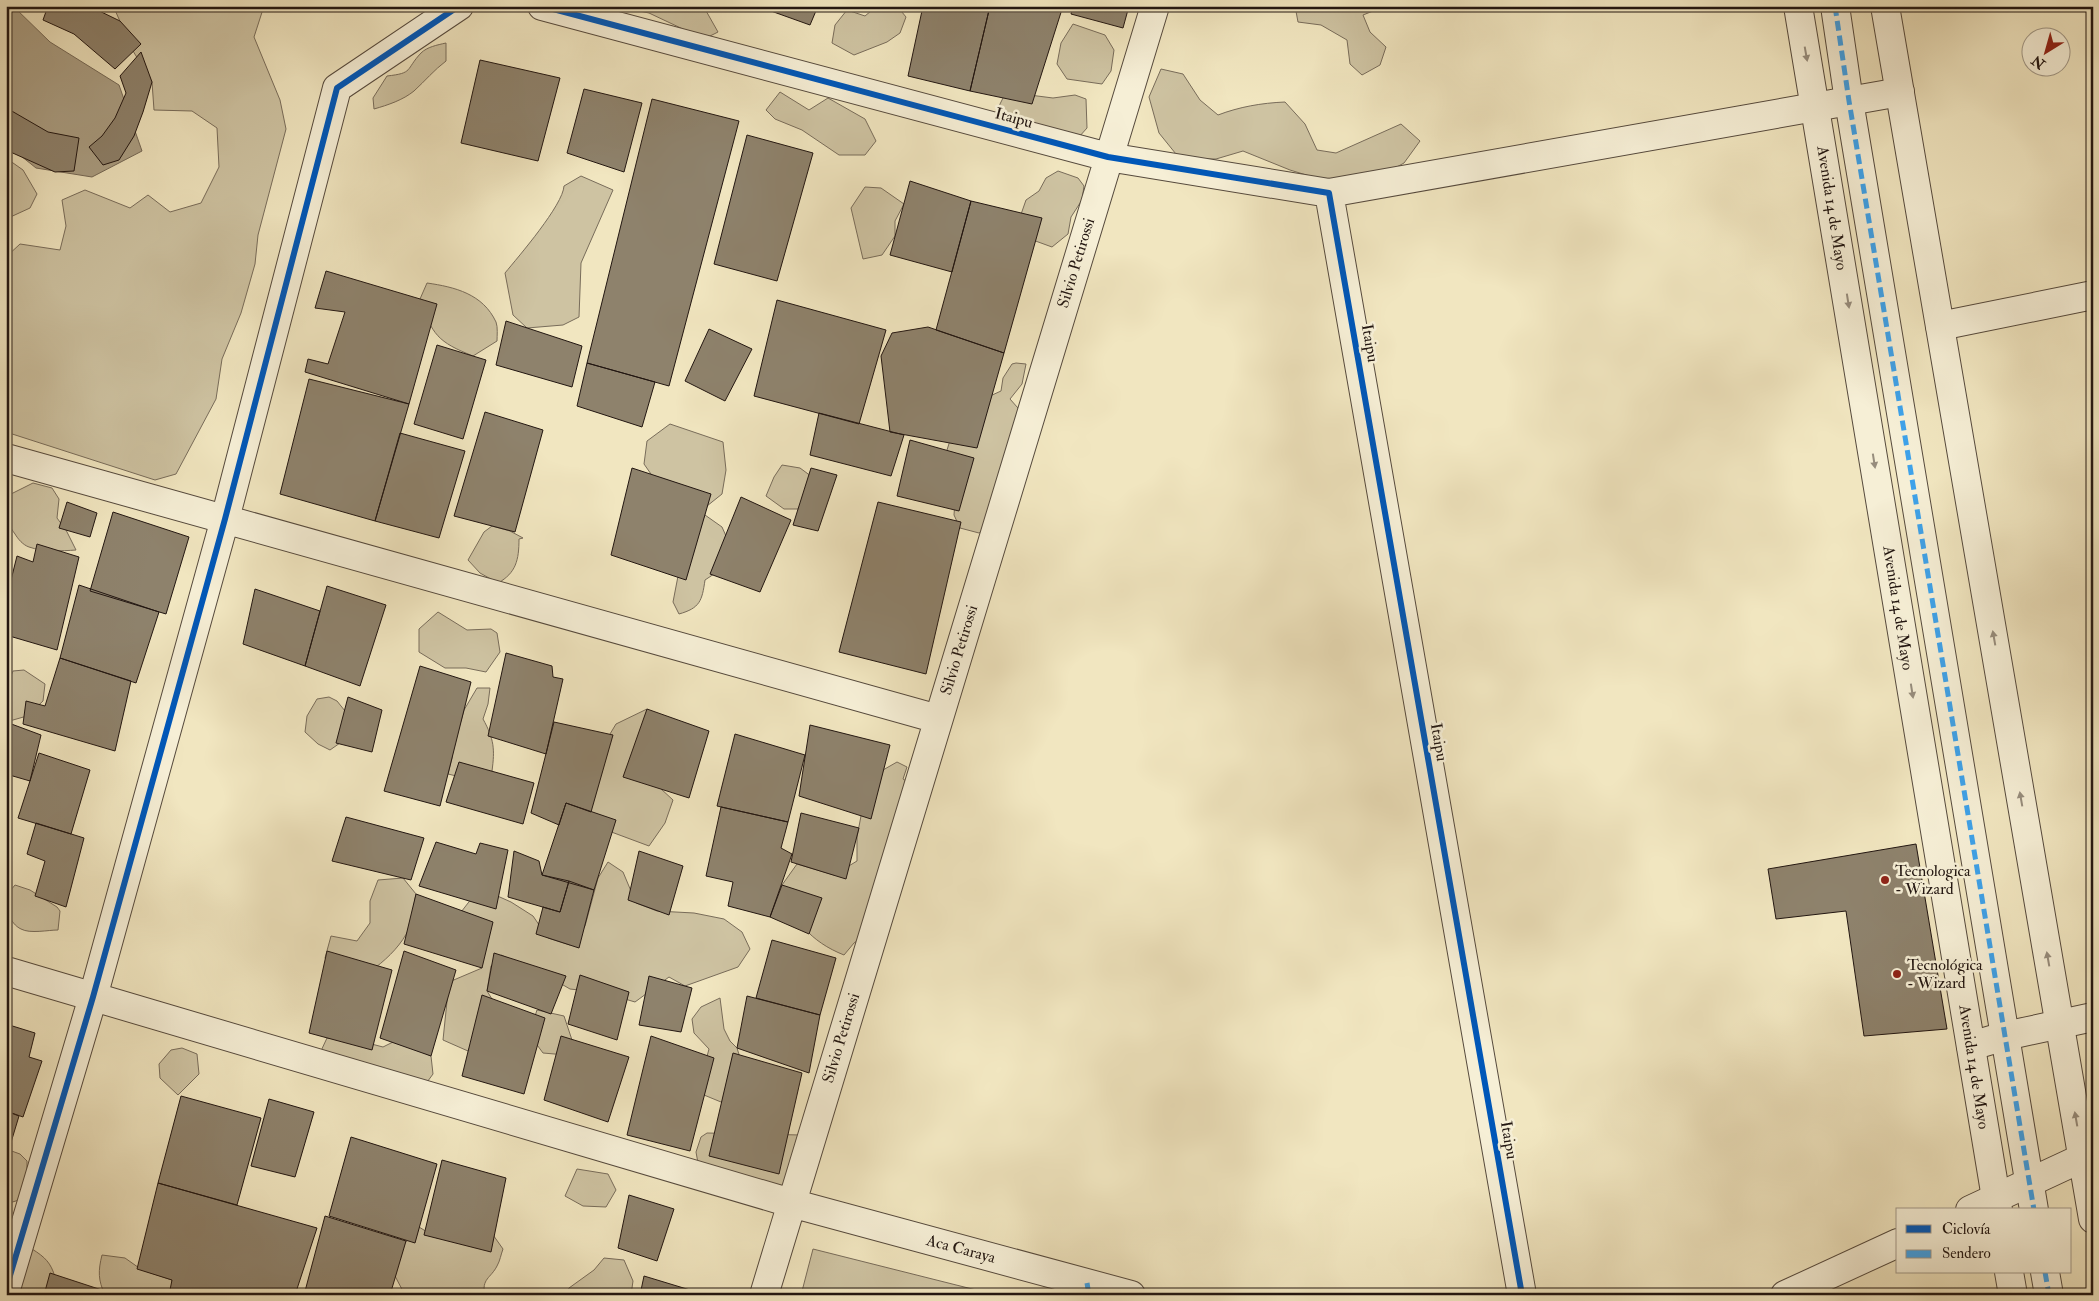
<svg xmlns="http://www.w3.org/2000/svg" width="2099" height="1301" viewBox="0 0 2099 1301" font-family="'IM FELL Double Pica',serif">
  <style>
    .green { fill: #cec3a2; stroke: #786c5a }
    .water { fill: #ab9f84; stroke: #746856 }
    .building { fill: #8e826c; stroke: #221611 }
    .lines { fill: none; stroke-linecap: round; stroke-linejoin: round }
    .pedestrian-casing { stroke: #564a3d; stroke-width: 30 }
    .minor-casing { stroke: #564a3d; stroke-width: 30 }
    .tertiary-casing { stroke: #564a3d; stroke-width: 30 }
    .pedestrian { stroke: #f6efd6; stroke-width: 28 }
    .minor { stroke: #f6efd6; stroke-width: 28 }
    .tertiary { stroke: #f6efd6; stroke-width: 28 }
    .quiet { stroke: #3ea2ea; stroke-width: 5; stroke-dasharray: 10 5; stroke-linecap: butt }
    .cycleway-casing { stroke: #f6efd6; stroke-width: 9 }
    .cycleway { stroke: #0057b8; stroke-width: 6 }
    .oneway { fill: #978d7d }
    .poi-dot { fill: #8f2418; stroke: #f6efd6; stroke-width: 2 }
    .labels { text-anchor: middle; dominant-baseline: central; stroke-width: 5; stroke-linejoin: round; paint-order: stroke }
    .street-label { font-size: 16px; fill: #221611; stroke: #f6efd6 }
    .poi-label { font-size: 16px; fill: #221611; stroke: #f6efd6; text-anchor: start }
  </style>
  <rect width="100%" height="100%" fill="#f1e6c0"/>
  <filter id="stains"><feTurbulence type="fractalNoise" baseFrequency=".004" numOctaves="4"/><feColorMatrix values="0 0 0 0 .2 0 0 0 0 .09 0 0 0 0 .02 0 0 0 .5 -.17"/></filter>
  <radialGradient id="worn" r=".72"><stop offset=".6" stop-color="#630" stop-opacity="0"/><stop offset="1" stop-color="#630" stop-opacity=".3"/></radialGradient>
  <path class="green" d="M117,6H264L254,37L280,100L286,129L258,235L255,264L241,313L222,359L216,399L176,474L155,480L6,432V257L20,244L60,250L66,226L62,200L85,190L130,208L148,195L170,212L201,203L219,167L217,128L192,111L154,110L152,82L133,51L115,10Z
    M616,6H702L705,9L718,32L704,39L649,13Z
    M877,6H897L906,17L900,33L887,42L854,55L832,43L835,25L847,10L865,16Z
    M1295,6H1379L1378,9L1363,15L1370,32L1386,47L1380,65L1362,75L1350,64L1347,40L1321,25L1298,22Z
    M1073,24L1105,35L1114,50L1111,71L1102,84L1067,79L1057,64L1061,43Z
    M446,43V61C434,70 425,81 414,91C403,100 388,105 374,109L373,98L387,76C414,73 405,70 421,53C427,47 437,45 446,43Z
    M1161,69L1183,74L1200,100L1218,115C1239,107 1261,103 1285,102L1305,124L1317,150L1336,153L1401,124L1420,141L1404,163L1360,187L1329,182L1290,170L1243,151L1216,159H1180L1159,133L1149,97Z
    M780,92L809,110L828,98L865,119L876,141L865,155H839L802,130L775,119L766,110Z
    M1006,92L1053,98L1075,95L1086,99L1087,128L1070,147L993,118Z
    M6,158L23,170L37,194L30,208L6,219Z
    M1058,171L1078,178L1084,186L1082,200L1071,217L1068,234L1052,247L1030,239L1019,220L1026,200L1039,191L1046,178Z
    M581,176L613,190L581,263L579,317L563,325L527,328L513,315L505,273C519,256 563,205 564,186Z
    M865,187L881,188L904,204L895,221V236L882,255L863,259L851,208Z
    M427,283C455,287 483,294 496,322C498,327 497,336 497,341L473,356C438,342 432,335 420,299Z
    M1016,363L1026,364L1022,384L1010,399L1025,416L999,521L979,533L960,528L954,515L956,488L947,450L952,434L979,401L1001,391L1003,378L1012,364Z
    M670,424L723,442L726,470L722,494L707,506L660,487L644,464L647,441Z
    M782,465L800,468L819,482L801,509H784L766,496L774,477Z
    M33,483L52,488L59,499L57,518L66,530L76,550C62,551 43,552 29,547C23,545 18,539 15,534C4,519 5,512 11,494Z
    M705,515L722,527L730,545L717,572L705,580C702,601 700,608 679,614L673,602L679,571Z
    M492,526L510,531L523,538L519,539C519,560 516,573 498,583L480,573L468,560L484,532Z
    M438,612L467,630L491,629L497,633L500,652L486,672L466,668H445L419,652V629Z
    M24,670L45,684L43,701L27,716L6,722V683H8L13,671Z
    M477,688H490L488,704L483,719C494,739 495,749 492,771L473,780L448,774L452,758L454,733L461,721L464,710Z
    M329,697L337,701L345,711L340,743L330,750L318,744L305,732L307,716L317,699Z
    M647,709L662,725L660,788L673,800L665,823L649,846L598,827L584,809C587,799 590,789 594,779C602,762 610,760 607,739L616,724Z
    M897,762L907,767L903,779L917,788L874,929L854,943L844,955C811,942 791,919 782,885L797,864L834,875L857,861V837L861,816L883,770Z
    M608,862L623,872L636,903L657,911L694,913L724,919L742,932L750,949L738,967L685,986L669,977L635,1002L605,993L570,989L546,975L501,955L491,966L487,991L492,999L468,1051L443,1040L449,982L482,968L458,916L475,894H493L511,902L533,916L548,938L570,945L585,926L598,878Z
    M403,878L416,894C414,901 414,909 413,917C405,950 371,972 344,989L325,958L331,936L357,941L370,923V901L378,880Z
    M15,885L30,890L57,907L60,911L58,930C48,930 30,934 21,929C10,924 3,906 7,894C9,891 13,888 15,885Z
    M720,998L724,1029L730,1041L737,1048L741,1061L734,1091L721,1102L704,1095L705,1064L709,1049L694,1033L692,1019L701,1007Z
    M537,1010L564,1016L572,1040L566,1055L543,1053L529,1034Z
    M327,1038L360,1041L383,1047L393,1042L407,1045L431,1056L433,1074L422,1089L320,1053Z
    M182,1048L197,1054L199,1074L178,1095L160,1078L159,1064L171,1050Z
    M707,1133L801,1135L796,1187L778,1189L698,1163L696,1152L701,1137Z
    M6,1149L20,1154L27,1161V1171L19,1200L6,1204Z
    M577,1169L608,1174L616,1190L606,1207L583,1206L565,1196Z
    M419,1227L437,1238L491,1232L503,1249C501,1254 500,1261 497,1266C491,1278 481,1279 485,1295H405L395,1276V1254Z
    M32,1249C45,1257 51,1263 55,1277L46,1295H13L24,1256Z
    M813,1249L996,1295H801Z
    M102,1255L125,1258L142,1270L172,1280V1295H105C98,1280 98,1271 102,1255Z
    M604,1258L624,1260L633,1281L631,1295H565L569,1288L594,1270Z"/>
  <path class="water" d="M6,6H13L50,42L119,85L142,151L92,177L36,168L6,144Z"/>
  <path class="building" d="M48,6H89L120,21L141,44L115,69L74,34L43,20Z
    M757,6H818L810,25Z
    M923,6H990L970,91L908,76Z
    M990,6H1063L1032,104L970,91Z
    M1073,6H1129L1123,28L1071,14Z
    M141,52L152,82L143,112L134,136L119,160L103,165L89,147L102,136L115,118L126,93L120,76Z
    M480,60L560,78L538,161L461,143Z
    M584,89L642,103L624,172L567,153Z
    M652,99L739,121L669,386L587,363Z
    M6,106L10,110L48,132L79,138L74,171L55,172L6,150Z
    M747,135L813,153L777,281L714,264Z
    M910,181L971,201L952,272L890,255Z
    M971,201L1042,218L1004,353L936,330Z
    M326,271L437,304L409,404L305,372L308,359L328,364L345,312L315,308Z
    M777,300L886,330L859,424L754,396Z
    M506,321L582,346L572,387L496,365Z
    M928,327L1004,353L977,448L890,432L881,356L892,333Z
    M709,329L752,349L725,401L685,381Z
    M437,345L486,360L463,439L414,424Z
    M587,363L655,382L642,427L577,406Z
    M309,379L409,404L375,521L280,494Z
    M485,412L543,430L515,532L454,516Z
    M819,413L904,435L891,476L810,455Z
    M400,433L465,451L439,538L375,521Z
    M910,440L974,458L959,511L897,496Z
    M632,468L711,494L686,580L611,555Z
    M811,468L837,475L818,531L793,525Z
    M741,497L791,520L760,592L710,574Z
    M67,502L97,513L90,537L59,528Z
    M878,502L961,522L926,674L839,652Z
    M113,512L189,537L166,614L90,591Z
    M37,544L79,557L57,650L6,635V600L17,556L33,562Z
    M79,585L159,612L136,683L60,658Z
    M327,586L386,605L360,686L305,666Z
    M255,589L320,611L305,666L243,644Z
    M506,653L552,666L553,677L563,679L546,754L488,736Z
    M60,658L131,681L115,751L23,724L26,701L45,706Z
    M420,666L471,682L440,806L384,791Z
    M348,697L382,710L372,752L336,743Z
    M647,709L709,731L689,798L623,777Z
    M6,722L41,735L30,781L6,774Z
    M554,722L613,735L591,812L566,803L559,825L531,813Z
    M810,725L890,745L871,819L799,796Z
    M735,734L805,755L788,822L717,806Z
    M39,753L90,770L71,834L18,818Z
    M459,762L534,783L523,824L446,802Z
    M566,803L616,820L594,890L542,875Z
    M721,807L788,822L781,848L792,854L770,917L728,906L733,882L706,876Z
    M801,813L859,828L846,879L791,862Z
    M346,817L424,838L411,880L332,861Z
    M36,823L84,838L66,907L35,896L45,861L27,854Z
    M436,842L476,854L480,843L508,850L496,909L419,886Z
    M1916,844L1947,1029L1864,1036L1846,911L1776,919L1768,869Z
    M514,851L539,861L542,875L569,881L560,912L508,897Z
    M639,851L683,866L669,915L628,900Z
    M569,881L594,890L579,948L536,934L543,907L560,912Z
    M782,885L822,898L809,934L770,917Z
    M416,894L493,922L482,968L404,944Z
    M772,940L836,958L820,1015L756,998Z
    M327,951L392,970L372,1050L309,1033Z
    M404,951L456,970L431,1056L380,1038Z
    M494,953L566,976L551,1014L487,991Z
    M580,975L629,992L617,1040L568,1024Z
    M649,976L692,988L681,1032L639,1025Z
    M482,995L545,1018L524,1094L462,1076Z
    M747,996L820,1015L809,1073L737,1048Z
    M6,1024L35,1033L29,1057L42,1061L23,1117L6,1111Z
    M561,1036L629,1057L608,1122L544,1100Z
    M651,1036L714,1058L690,1151L627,1135Z
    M733,1053L802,1073L779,1174L709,1156Z
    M181,1096L261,1118L237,1205L158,1183Z
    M269,1099L314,1112L295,1177L251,1166Z
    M6,1111L19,1116L6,1159Z
    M351,1137L437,1164L415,1243L329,1216Z
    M442,1160L506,1178L491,1252L424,1235Z
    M158,1183L317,1228L295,1295H169L172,1280L137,1269Z
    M629,1195L674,1209L657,1261L618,1248Z
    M325,1216L406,1241L390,1295H304Z
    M50,1273L114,1294V1295H44Z
    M644,1276L700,1293V1295H640Z"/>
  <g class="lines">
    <g class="pedestrian-casing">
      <path id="pedestrian" d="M1835,6L1849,101L2034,1210
        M2045,1272L2049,1295"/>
    </g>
    <g class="minor-casing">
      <path id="minor" d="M542,6L1108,157L1329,193L1522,1295
        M1329,193L1900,92
        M1940,326L2093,295
        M6,458L938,719
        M6,971L791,1203L1131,1295
        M1971,1046L2005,1036L2093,1017
        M1970,1210L2082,1158
        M6,1289L93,997L225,519L337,88L459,6
        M764,1295L1155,6
        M1785,1295L1898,1243"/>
    </g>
    <g class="tertiary-casing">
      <path id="tertiary" d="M1798,6L1998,1210
        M1885,6L2093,1219
        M2009,1272L2013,1295"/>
    </g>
    <use href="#pedestrian" class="pedestrian"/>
    <use href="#minor" class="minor"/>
    <use href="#tertiary" class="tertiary"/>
    <path class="quiet" d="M1835,6L1849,101L2034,1210
      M2045,1272L2049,1295
      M1087,1283L1089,1295"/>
    <g class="cycleway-casing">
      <path id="cycleway" d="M542,6L1108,157L1329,193L1522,1295
        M6,1289L93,997L225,519L337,88L459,6"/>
    </g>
    <use href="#cycleway" class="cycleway"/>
  </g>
  <defs><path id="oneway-solid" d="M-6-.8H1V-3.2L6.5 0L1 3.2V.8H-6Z" transform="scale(1.25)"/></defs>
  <g class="oneway">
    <use href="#oneway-solid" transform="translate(1806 54) rotate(80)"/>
    <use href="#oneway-solid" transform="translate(1848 301) rotate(81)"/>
    <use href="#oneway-solid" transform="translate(1874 461) rotate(81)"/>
    <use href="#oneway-solid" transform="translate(1994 638) rotate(-100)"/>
    <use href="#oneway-solid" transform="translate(1912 691) rotate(81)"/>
    <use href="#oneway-solid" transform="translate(2021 799) rotate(-100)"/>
    <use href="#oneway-solid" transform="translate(2048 959) rotate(-100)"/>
    <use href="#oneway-solid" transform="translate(2076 1119) rotate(-100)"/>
  </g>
  <g class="poi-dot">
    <circle cx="1885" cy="880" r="5"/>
    <circle cx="1897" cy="974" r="5"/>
  </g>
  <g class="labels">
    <g class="street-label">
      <text transform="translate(1014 118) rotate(15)">Itaipu</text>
      <text transform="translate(1832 208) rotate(81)">Avenida 14 de Mayo</text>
      <text transform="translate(1076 263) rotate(-73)">Silvio Petirossi</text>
      <text transform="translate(1370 343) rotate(80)">Itaipu</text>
      <text transform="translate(1898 608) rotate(81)">Avenida 14 de Mayo</text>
      <text transform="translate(959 650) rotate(-73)">Silvio Petirossi</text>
      <text transform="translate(1439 742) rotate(80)">Itaipu</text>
      <text transform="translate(841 1038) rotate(-73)">Silvio Petirossi</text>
      <text transform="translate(1974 1067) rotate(81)">Avenida 14 de Mayo</text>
      <text transform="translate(1509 1140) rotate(80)">Itaipu</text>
      <text transform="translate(961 1249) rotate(15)">Aca Caraya</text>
    </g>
    <g class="poi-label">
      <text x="1895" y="871">Tecnologica<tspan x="1895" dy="18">- Wizard</tspan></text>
      <text x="1907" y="965">Tecnológica<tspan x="1907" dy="18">- Wizard</tspan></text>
    </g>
  </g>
  <rect width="2099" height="1301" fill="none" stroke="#f1e6c0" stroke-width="25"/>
  <rect x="8" y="8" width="2084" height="1286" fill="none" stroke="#221611" stroke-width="2.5"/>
  <rect x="12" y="12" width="2074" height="1276" fill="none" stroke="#221611"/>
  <rect x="1896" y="1208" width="175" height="65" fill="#f6efd6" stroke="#a19887"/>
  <rect x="1906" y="1225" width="25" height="8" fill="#0057b8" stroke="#a19887"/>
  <text x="1942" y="1234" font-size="15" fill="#221611">Ciclovía</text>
  <rect x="1906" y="1250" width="25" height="8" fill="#3ea2ea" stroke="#a19887"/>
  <text x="1942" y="1258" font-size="15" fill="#221611">Sendero</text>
  <g transform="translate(2046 52) rotate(217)"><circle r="24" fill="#f6efd6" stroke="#a19887"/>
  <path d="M0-4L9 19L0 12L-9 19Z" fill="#8f2418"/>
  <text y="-8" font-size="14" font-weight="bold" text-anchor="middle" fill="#221611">N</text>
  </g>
  <rect width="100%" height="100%" filter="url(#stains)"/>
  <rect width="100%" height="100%" fill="url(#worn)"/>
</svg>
